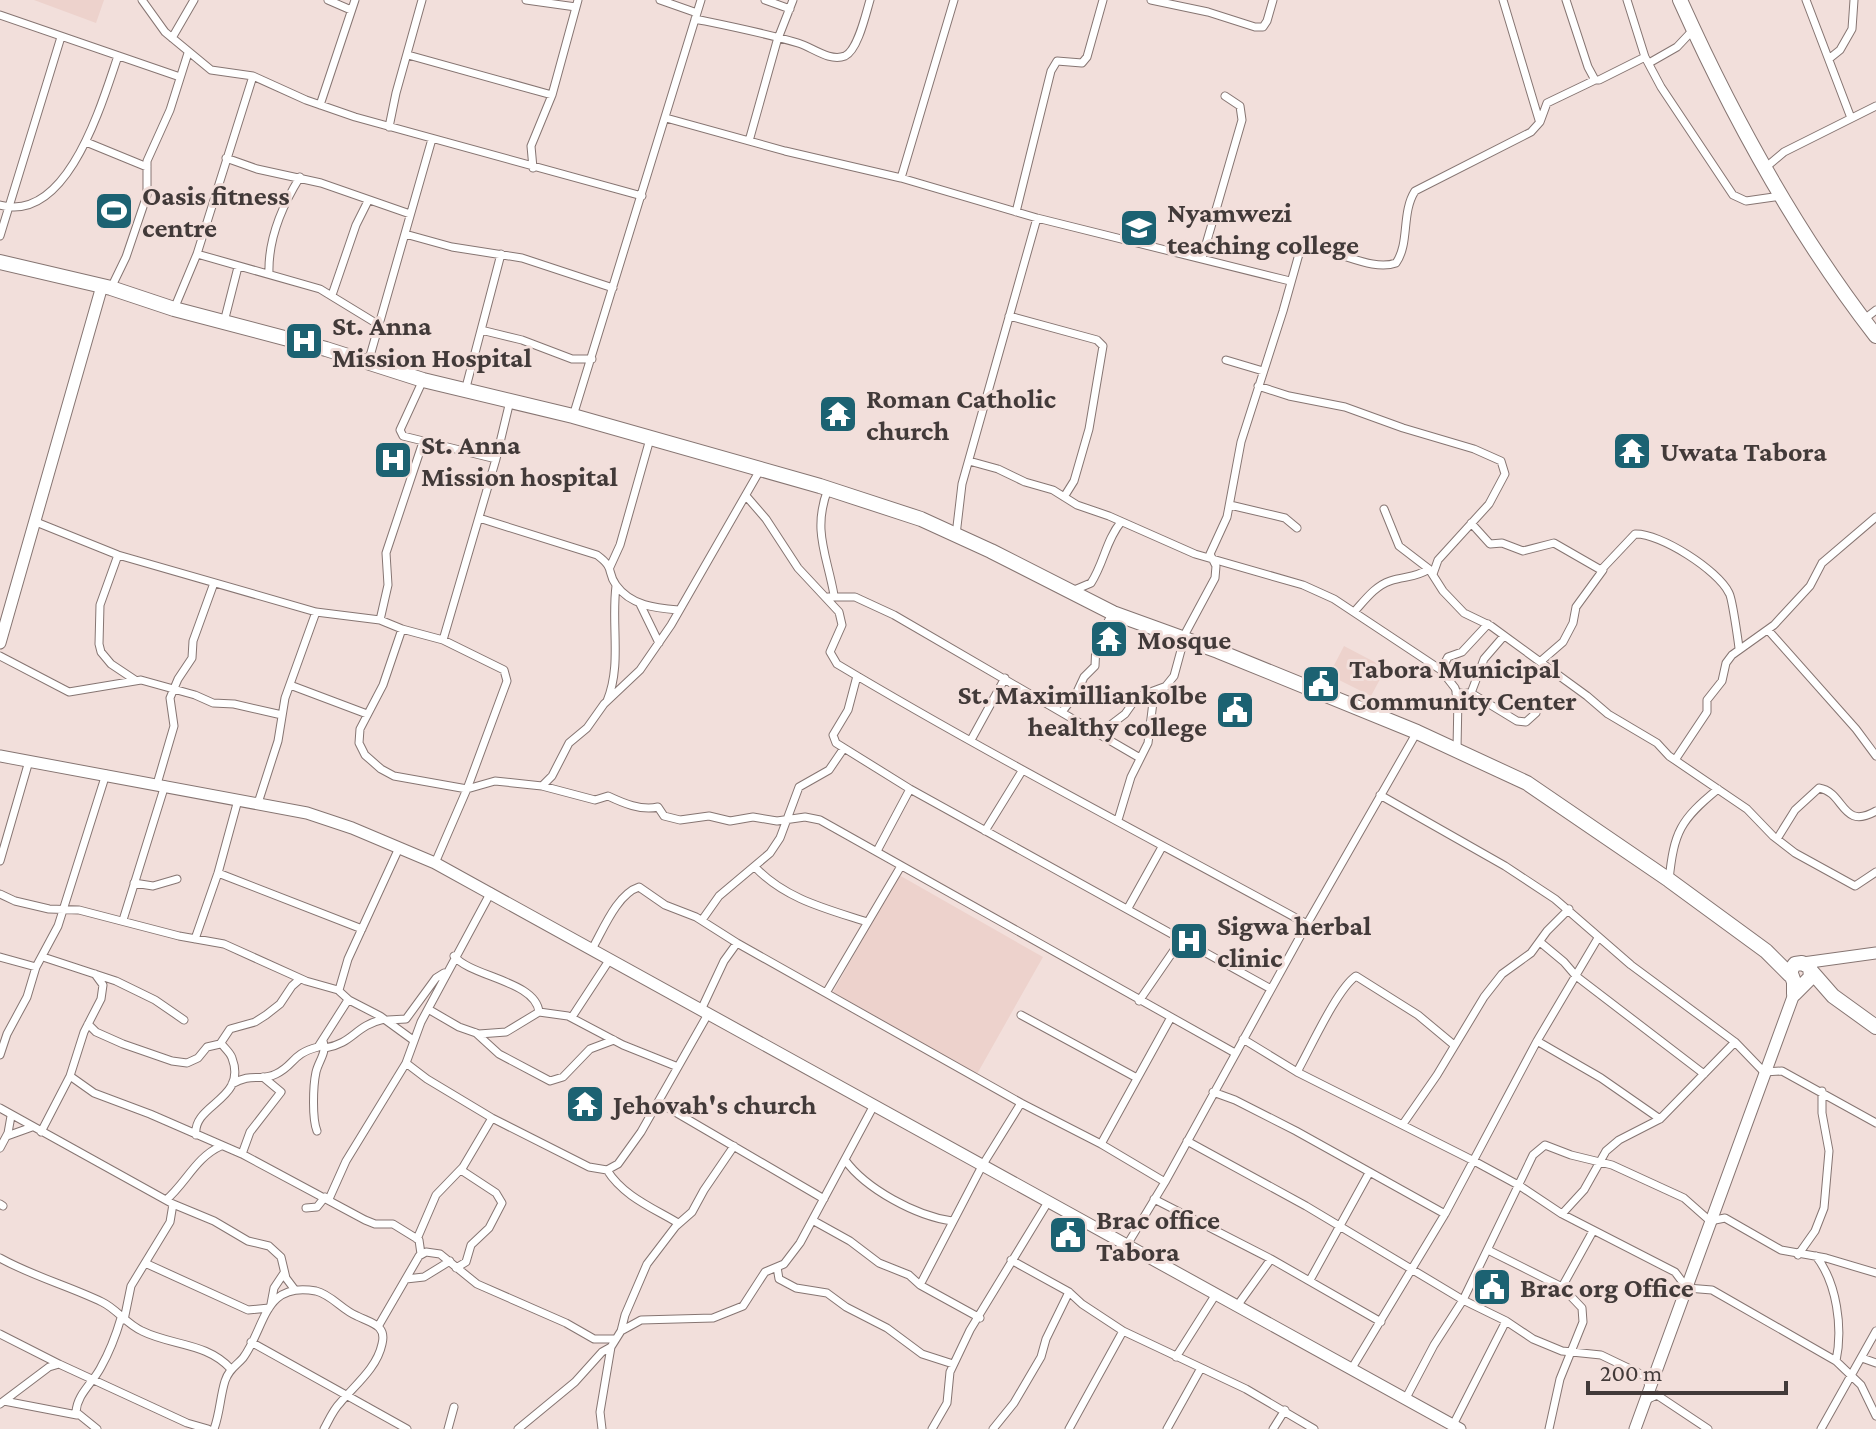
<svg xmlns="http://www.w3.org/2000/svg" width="1876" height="1429" viewBox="0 0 1876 1429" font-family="'Crimson Pro',serif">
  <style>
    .built { fill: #edd2cc }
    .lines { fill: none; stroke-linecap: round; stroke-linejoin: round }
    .street-casing { stroke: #867572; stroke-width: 9 }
    .secondary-casing { stroke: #867572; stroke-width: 13 }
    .highway-casing { stroke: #867572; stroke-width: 16 }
    .street { stroke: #fff; stroke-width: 7 }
    .secondary { stroke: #fff; stroke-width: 11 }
    .highway { stroke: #fff; stroke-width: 14 }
    .labels { text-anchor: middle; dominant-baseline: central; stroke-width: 6; stroke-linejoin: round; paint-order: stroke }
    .poi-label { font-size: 28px; font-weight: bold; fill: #423a39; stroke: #f2dfdb; text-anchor: start }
  </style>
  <rect width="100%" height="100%" fill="#f2dfdb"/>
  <path class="built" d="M34,0H104L96,23Z
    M1344,646L1386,668L1371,696L1329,675Z
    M899,875L1043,957L977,1074L833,992Z"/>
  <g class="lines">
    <g class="street-casing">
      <path id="street" d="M142,0L165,32L211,70L253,76L306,100L355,117L642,196
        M328,0L351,10
        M526,0L576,7
        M660,0L697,13
        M765,0L790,9
        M1151,0L1208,12L1255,27H1263L1267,21L1273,0
        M1503,0L1539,120
        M1566,0L1588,67L1595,80H1599L1645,57
        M1627,0L1645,57L1661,87L1733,195L1746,201L1781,196
        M1806,0L1851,118
        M0,15L180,77
        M695,19C729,26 765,33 798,43C812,47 829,62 845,56C858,50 866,13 870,0
        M172,38L194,0
        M408,55L552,95
        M1830,58L1840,50L1852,29L1854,0
        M1649,63L1677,47L1693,30
        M320,105L355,0
        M666,118L785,151L901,178L1037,218L1290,281
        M389,127L396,93L422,0
        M749,141L777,41L793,0
        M86,142L147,167
        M226,158L257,169L321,183L410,214
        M533,168L531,146L552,95L578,0
        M1765,168L1784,152L1876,106
        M901,178L954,0
        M0,205C68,224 102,102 118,56
        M1016,212L1051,71L1057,61L1082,63L1087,57L1103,0
        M405,234L452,247L522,258L613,288
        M0,236L61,37
        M197,254L320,289L379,325
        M1202,258L1242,120L1240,106L1225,96
        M269,273C268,239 282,206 300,177
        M111,288L126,257L147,195V161L170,110L188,53
        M332,295L356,225L368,201
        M174,309L197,254L253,76
        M1009,316L1097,340L1103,346L1089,429L1074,481L1064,497
        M1863,320L1876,310
        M224,322L238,267
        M481,330L522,340L572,359H592
        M1226,360L1263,371
        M368,363L432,139
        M423,380L400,430L403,436L496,459
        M1258,386L1289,396L1345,407L1403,428L1474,449L1501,461L1505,474L1489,504L1438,560L1433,574
        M465,391L501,254
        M573,416L701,0
        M969,461L998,469L1025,482L1053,490L1077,505L1109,516L1195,554L1303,585L1334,599L1441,670L1455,688L1458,697L1457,749
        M828,489C812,530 827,555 834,595
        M747,497L766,519L798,568L839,612L842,625L830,652L837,664C991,756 1150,838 1307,924
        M1230,505L1285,518L1297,528
        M1384,509L1399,546L1429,569L1443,591L1464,613L1491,626L1587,696L1608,714L1657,743L1669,756L1747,809L1773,836L1795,853L1855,886L1876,872
        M479,518L597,555C616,569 606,571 616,585C631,606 656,608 679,610
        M36,522L118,555L316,612L380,620L402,629L443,640L504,670L507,681L467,789L435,863
        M1471,523L1490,544L1502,543L1523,551L1554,543L1601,570L1635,534C1660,533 1718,570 1729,593C1732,597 1738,640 1739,648
        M956,535L962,484L1037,218
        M118,555L100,605L99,644L101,652L111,664L135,680
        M610,567L620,545L650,439
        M1072,591L1091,583C1104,563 1106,540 1121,522
        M828,597H855L894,615L1140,758
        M640,604L659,643
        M1354,612C1365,600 1375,586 1390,581C1405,576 1415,578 1429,569
        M380,620L388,585L386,553L423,442
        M402,629L383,685L360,729L359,743L365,755L381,769L394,776L467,789L495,781L542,786L552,776L569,743L587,728L604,704L640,670L671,625L760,470
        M1768,630L1856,729L1876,756
        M443,640L496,459L510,401
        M0,656L69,692L141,680L195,695L213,703L234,704L282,715
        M1541,661L1563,642L1573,623L1576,607L1603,570
        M1441,670L1448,657L1462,652L1488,624
        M857,676L848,710L833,735L836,743L910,789L1271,989
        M290,685L367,714
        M1456,693H1471L1517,721L1526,722L1536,713
        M1471,693L1484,659L1503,637
        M607,701C622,665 611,625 616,586
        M1062,712L1077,692L1084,677L1095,666L1096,644L1112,614
        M1100,733L1125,714L1137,697L1164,687
        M971,740L1005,678
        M1675,760L1707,712V700L1722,681L1726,663L1732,655L1774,625L1810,586L1822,563L1876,517
        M157,784L174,726L170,698L178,679L192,658L193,641L214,583
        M542,786L595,800L608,796C623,803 641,811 658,807L664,816L680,820L709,816L730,821L753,817L777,821L805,817L820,820L1235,1053
        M1380,795L1505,866L1555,899L1631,965L1735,1042L1764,1072L1782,1071L1876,1123
        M258,803L278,741L285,698L316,612
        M1118,820L1131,777L1148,743L1153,702L1174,676L1186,632L1215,578L1216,566L1210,554L1227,517L1241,442L1283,311L1299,254C1321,237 1366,274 1396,263C1410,243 1401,213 1415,191L1531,132L1540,122L1547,103L1595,80
        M985,831L1022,771
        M1777,839L1795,810L1819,788C1845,792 1841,831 1876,811
        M877,851L910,789
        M0,861L29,761
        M755,867C785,899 827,909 867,922
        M218,873L362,929
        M1669,880C1674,832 1680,820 1718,789
        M134,883L153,886L177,879
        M0,894L15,901L49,909L79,910L179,936L224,944L306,981L338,990L349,1000L380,1016L413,1040
        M1128,908L1162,847
        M123,920L165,785
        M702,920L719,896L770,853L780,838L799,787L829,770L844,748
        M195,939L218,873L238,800
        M1540,942L1564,962L1576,976L1704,1074
        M592,949C603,930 617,894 639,887L665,905L696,917L737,943L1021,1103L1101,1144L1165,1182
        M454,956C471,977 536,981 539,1012
        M0,957L36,967
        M43,957L116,981L155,1000L184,1020
        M339,990L348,959L399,848
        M826,993L901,866
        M1139,1001L1181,940
        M428,1009L459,1027L479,1034L506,1032L539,1012L568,1016L623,1045L678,1067
        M701,1010L724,961L737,943
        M1021,1015L1137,1078
        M572,1017L610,959
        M388,1020L406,1019L436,978L444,973
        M88,1024L96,1032L123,1044L172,1061L187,1063L198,1058L207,1047L220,1044L230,1029L255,1022L266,1015L280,1004L292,986L300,979
        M476,1033L499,1054L550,1081L563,1077L590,1049L614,1040
        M1243,1039L1297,1072L1474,1161L1520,1186L1562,1214L1675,1272L1687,1288L1712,1290L1836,1361L1861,1385L1876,1416
        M1537,1041L1601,1078L1660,1119
        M325,1048C354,1043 354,1026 384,1019
        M0,1055L7,1034L27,997L36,967L58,926L106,774
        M406,1063L427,1079L492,1118L589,1167L607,1170L618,1164L641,1132L708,1014
        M1297,1072C1310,1049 1337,989 1356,976L1418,1015L1454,1045
        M70,1076L94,1093L150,1114L242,1154L365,1220L375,1224H393L419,1240L421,1254
        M232,1084C252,1072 260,1082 276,1074C295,1065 291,1054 318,1047L348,1000
        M1213,1092L1235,1100L1296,1131L1445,1214
        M658,1102L824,1199
        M0,1108L173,1204L214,1221L248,1241L269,1246L281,1257L286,1278L295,1290
        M1403,1124L1437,1075L1484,997L1502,974L1531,953L1547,931L1569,909
        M317,1131C312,1119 313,1086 316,1072C319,1060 327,1053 323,1041
        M41,1132L70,1076L84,1032L101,999L103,985L95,974
        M196,1135C192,1104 248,1100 232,1058C230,1052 224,1048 221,1043
        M7,1136L32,1127
        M1187,1141L1306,1206L1463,1300L1506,1321L1533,1339L1562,1351L1601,1355L1647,1377L1649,1388
        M1101,1144L1170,1019
        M0,1148L8,1133L11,1116
        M242,1154L250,1132L281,1092L263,1077
        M845,1160C866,1189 916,1216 952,1221
        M607,1170C623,1196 653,1208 678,1223
        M329,1199L346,1161L406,1063L421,1022L491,892
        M1154,1199L1271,1259L1381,1322
        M166,1200C186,1183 196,1157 221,1146
        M0,1204L3,1206
        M306,1208L317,1207L325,1197
        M1562,1214L1584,1190L1606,1151L1619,1140L1660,1119L1735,1042
        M814,1221L850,1241L879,1263L909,1275L920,1285L980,1318
        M417,1239L436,1195L463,1167L492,1118
        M1127,1245L1165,1182L1307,924L1417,732
        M1488,1250L1562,1287L1582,1308L1583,1322L1560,1379L1549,1429
        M1798,1255L1815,1231L1824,1208L1829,1151L1822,1113V1091
        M1816,1256C1837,1283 1843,1328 1836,1361
        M0,1258C32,1276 69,1286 102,1302C117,1309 126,1324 142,1331C172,1346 206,1342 231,1369
        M1011,1260L1069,1292L1082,1304L1123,1331L1246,1389L1314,1429
        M145,1263L248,1310L269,1308
        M777,1267L779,1279L796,1288L827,1293L846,1307L887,1328L922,1354L953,1364
        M456,1268L466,1262L471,1245L489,1228L502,1203L496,1193L461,1170
        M406,1279L424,1277L450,1261
        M1310,1280L1369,1173
        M920,1285L982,1166L1021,1103
        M1562,1287L1593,1231
        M271,1304L274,1288L284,1273
        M1237,1306L1271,1259
        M124,1320L131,1286L170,1222L173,1204
        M379,1325L419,1256L426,1252L440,1254L477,1284L566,1323L594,1339H615
        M621,1331L625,1315L647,1264L676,1226L692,1212L704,1190L734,1146
        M0,1334L59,1364L187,1423L208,1429
        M251,1342L407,1429
        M1176,1357L1216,1294
        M1862,1358L1876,1363
        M1352,1368L1445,1214L1537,1041L1598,938
        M1406,1398L1434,1345L1463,1300L1533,1155L1545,1145L1571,1155L1612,1165L1684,1198L1710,1221L1725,1218L1781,1250L1826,1258L1876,1273
        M1646,1400L1657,1395L1708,1429
        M4,1401L77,1415
        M0,1404L49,1367L59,1364
        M1453,1425L1506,1321
        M97,1429L76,1412C77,1394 93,1383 101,1367C110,1351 116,1335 121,1318
        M214,1429C220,1413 220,1397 225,1381C229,1369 236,1366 243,1358C266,1327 263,1281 316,1291C332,1295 342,1310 357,1316C371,1323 387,1325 382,1344C377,1368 355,1385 340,1403C333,1410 329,1420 324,1429
        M448,1429L454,1407
        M518,1429L575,1382L602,1352L611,1347L621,1331L641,1320L713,1318L743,1306L765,1272L784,1264L800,1243L873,1107
        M602,1429L600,1412L611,1347
        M932,1429L947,1403L950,1372L970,1330L1048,1202
        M993,1429L1014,1403L1041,1357L1046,1339L1069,1292
        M1069,1429L1123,1331
        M1167,1429L1201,1368
        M1273,1429L1285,1410
        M1821,1429L1876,1331"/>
    </g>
    <g class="secondary-casing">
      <path id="secondary" d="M0,643L102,286
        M0,756L307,813L352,828L435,863L1460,1429
        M1803,963L1876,953
        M1635,1429L1794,994"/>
    </g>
    <g class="highway-casing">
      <path id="highway" d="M1680,0C1733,118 1796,233 1876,336
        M0,262L111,288L174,309L326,349L423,380L573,416L820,486L921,519L991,551L1113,613L1218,651L1417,732L1527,783L1669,880L1766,951L1790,975
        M1802,963L1810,967L1811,977L1794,994V982L1790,971L1795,964Z
        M1812,972L1833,996L1876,1027"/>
    </g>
    <use href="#street" class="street"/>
    <use href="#secondary" class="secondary"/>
    <use href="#highway" class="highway"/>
  </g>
  <defs>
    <g id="stadium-square" transform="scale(2)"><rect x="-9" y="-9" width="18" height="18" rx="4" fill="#1c6272" stroke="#f2dfdb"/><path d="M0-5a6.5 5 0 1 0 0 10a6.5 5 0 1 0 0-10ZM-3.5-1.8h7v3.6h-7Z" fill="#fff"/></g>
    <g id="university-square" transform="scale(2)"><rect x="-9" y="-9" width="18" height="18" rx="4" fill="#1c6272" stroke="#f2dfdb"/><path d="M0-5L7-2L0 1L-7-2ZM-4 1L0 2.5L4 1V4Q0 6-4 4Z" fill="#fff"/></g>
    <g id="hospital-square" transform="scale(2)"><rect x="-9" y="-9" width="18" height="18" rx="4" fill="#1c6272" stroke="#f2dfdb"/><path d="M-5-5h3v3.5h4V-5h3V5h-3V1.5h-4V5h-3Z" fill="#fff"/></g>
    <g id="temple-square" transform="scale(2)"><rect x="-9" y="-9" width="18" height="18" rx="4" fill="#1c6272" stroke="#f2dfdb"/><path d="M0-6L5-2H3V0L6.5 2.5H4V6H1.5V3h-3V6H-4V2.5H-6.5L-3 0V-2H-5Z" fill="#fff"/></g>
    <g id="civic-square" transform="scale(2)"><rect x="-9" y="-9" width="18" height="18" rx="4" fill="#1c6272" stroke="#f2dfdb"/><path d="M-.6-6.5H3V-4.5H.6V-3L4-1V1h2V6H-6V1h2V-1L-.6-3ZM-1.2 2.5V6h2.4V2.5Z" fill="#fff"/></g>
  </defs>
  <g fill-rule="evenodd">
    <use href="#stadium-square" x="114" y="211"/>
    <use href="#university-square" x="1139" y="228"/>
    <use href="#hospital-square" x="304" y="341"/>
    <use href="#temple-square" x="838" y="414"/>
    <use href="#temple-square" x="1632" y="451"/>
    <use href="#hospital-square" x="393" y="460"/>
    <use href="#temple-square" x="1109" y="639"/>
    <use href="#civic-square" x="1321" y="684"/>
    <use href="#civic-square" x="1235" y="710"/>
    <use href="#hospital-square" x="1189" y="941"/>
    <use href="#temple-square" x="585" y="1104"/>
    <use href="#civic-square" x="1068" y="1235"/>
    <use href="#civic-square" x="1492" y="1287"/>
  </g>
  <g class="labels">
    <g class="poi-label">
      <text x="142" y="195">Oasis fitness<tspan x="142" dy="32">centre</tspan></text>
      <text x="1167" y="212">Nyamwezi<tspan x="1167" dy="32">teaching college</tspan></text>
      <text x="332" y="325">St. Anna<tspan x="332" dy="32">Mission Hospital</tspan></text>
      <text x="866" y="398">Roman Catholic<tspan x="866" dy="32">church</tspan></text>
      <text x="421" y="444">St. Anna<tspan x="421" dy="32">Mission hospital</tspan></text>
      <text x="1660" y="451">Uwata Tabora</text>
      <text x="1137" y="639">Mosque</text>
      <text x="1349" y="668">Tabora Municipal<tspan x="1349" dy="32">Community Center</tspan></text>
      <text x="1207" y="694" text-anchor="end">St. Maximilliankolbe<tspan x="1207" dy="32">healthy college</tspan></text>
      <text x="1217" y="925">Sigwa herbal<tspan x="1217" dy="32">clinic</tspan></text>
      <text x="613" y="1104">Jehovah's church</text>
      <text x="1096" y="1219">Brac office<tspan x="1096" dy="32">Tabora</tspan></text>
      <text x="1520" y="1287">Brac org Office</text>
    </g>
  </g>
  <path d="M1588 1381v12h198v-12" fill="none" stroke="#423a39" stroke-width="4"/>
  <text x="1600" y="1381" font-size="24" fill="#423a39" stroke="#f2dfdb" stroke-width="6" paint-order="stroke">200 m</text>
</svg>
